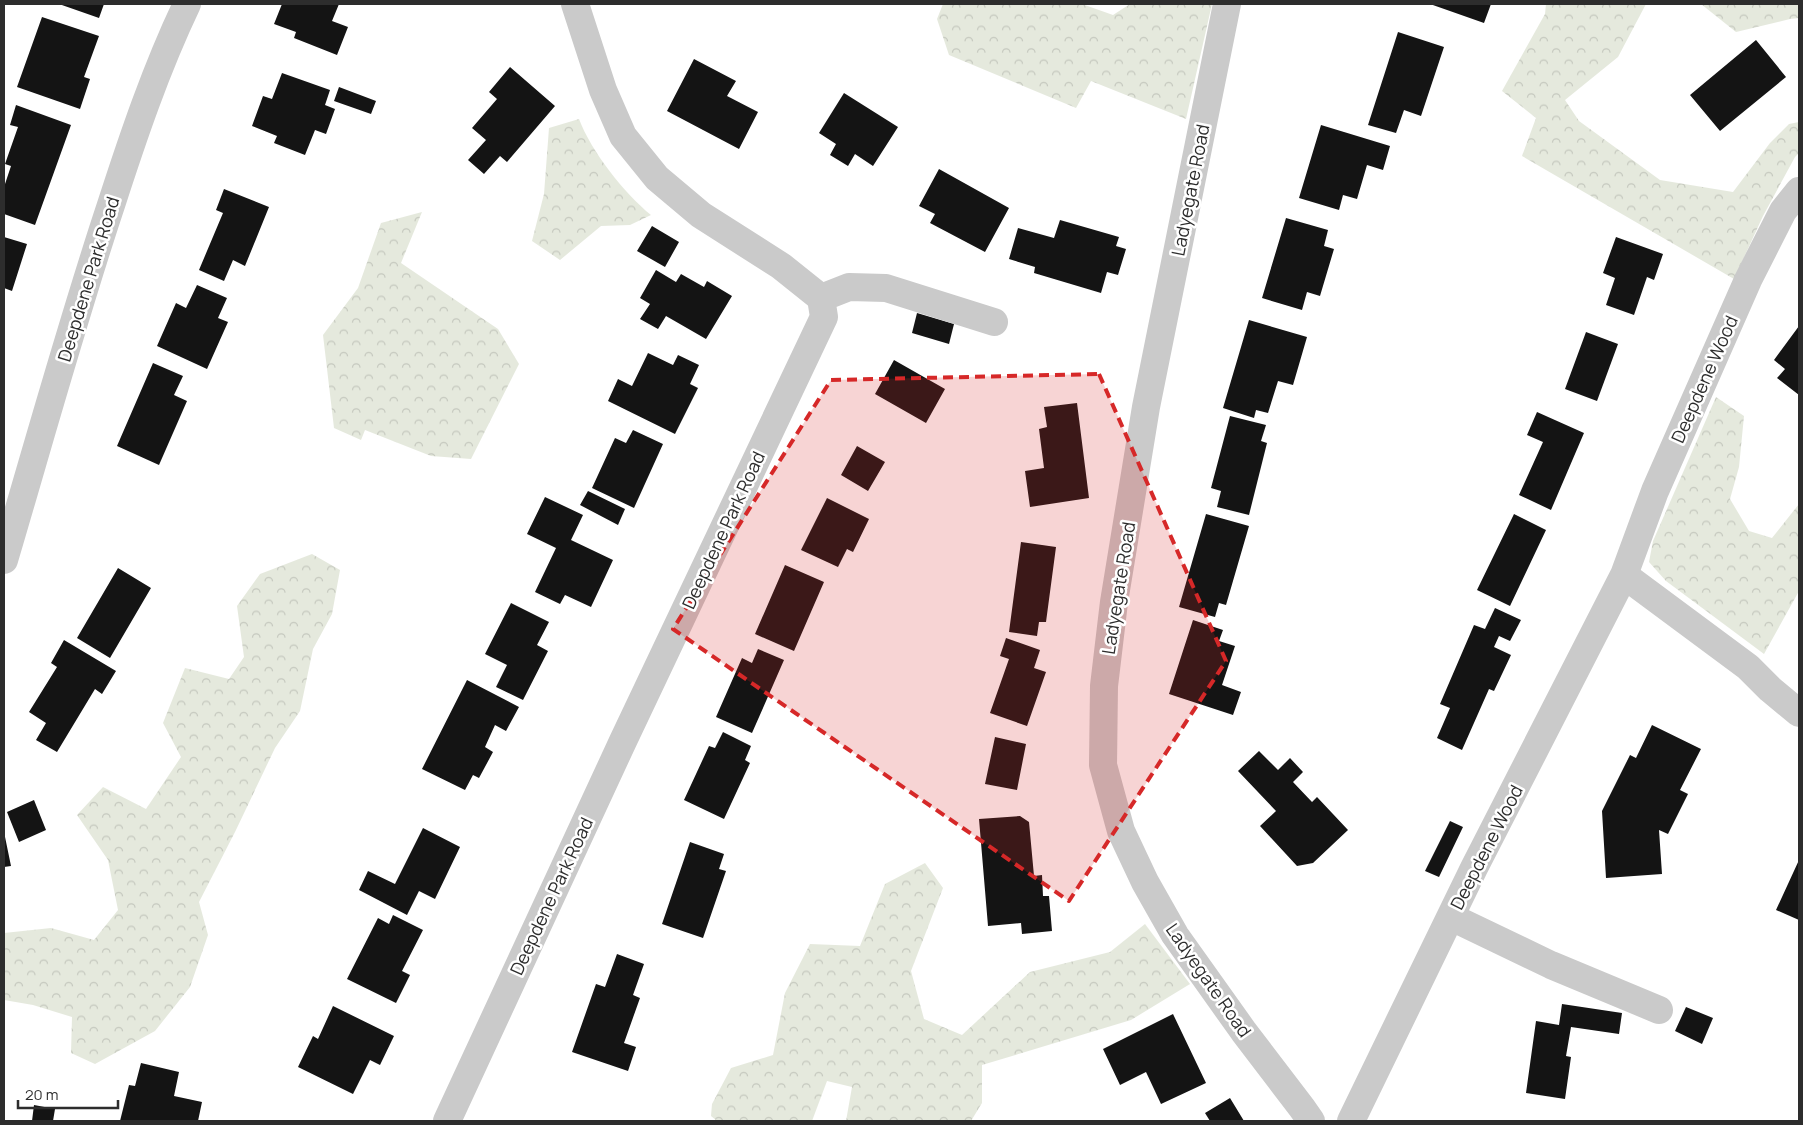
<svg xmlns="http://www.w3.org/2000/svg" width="1803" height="1125" viewBox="0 0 1803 1125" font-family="Manrope,sans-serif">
	<defs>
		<pattern id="forest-crowns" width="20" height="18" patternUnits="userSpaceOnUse" patternTransform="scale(1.25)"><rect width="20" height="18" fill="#e5e9dd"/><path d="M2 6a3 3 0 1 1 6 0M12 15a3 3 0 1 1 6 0" fill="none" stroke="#c5c8be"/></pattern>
	</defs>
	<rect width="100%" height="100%" fill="#fff"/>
	<path fill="url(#forest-crowns)" d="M943,4H1082L1113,15L1130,4H1212L1186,119L1091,81L1076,108L949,55L937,19Z
		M1546,4H1646L1618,57L1565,100L1579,121L1660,180L1733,192L1770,143L1789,124L1799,122V153L1795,157L1763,216L1734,279L1522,156L1536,118L1502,91L1545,14Z
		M1701,4H1799V18L1790,19L1736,32Z
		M579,119C591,151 624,193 651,215L630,225L601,226L560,260L532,241L544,194L549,128Z
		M422,212L401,263L498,329L519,364L471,459L431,456L365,430L361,440L334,428L323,335L358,288L381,223Z
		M1716,397L1744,416L1739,467L1730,499L1749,531L1772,538L1799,504V591L1764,654L1666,581L1649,562L1653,541Z
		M312,554L340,570L332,614L313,649L300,711L275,748L235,832L199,902L208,935L190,987L155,1031L95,1064L71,1053L72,1017L33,1005L4,1000V933L51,928L94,940L118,910L108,860L77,815L103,787L146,809L181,757L163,723L185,668L229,679L244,657L237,606L260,574Z
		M925,863L943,888L911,971L924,1019L962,1035L1030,972L1110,952L1145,924L1190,984L1131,1020L982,1065V1103L971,1121H846L852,1087L827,1081L812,1121H717L711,1116L712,1104L731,1068L773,1055L785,993L810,944L860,946L885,884Z"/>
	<path fill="#141414" d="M59,4H104L99,18Z
		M282,4H339L332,21L348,27L337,55L294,38L296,32L274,24Z
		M1430,4H1491L1484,23Z
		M42,17L99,36L84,77L90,79L80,109L17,87Z
		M1398,32L1444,47L1421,116L1404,110L1396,133L1368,125Z
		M1756,40L1786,77L1720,131L1690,95Z
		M694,59L736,81L727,96L758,112L739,149L667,111Z
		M510,67L555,106L507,162L500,156L484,174L468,160L486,140L472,128L497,99L489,92Z
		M282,73L330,90L325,105L335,109L326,134L315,130L305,155L274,143L277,136L252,126L263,96L272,99Z
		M339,87L376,101L371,114L334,101Z
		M844,93L898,127L873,166L855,154L848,166L830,155L836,144L819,133Z
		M16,105L71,125L35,225L4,214V187L11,166L5,164L18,127L10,125Z
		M1321,125L1390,146L1383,170L1367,165L1357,199L1343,195L1339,210L1299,198Z
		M939,169L1009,208L985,252L930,223L935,214L919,206Z
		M224,189L269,207L245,266L233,260L224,281L199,270L223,213L216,210Z
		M1286,218L1328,230L1324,246L1334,249L1320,296L1307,292L1302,310L1262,298Z
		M1060,220L1119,237L1116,246L1126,249L1118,275L1107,272L1101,293L1034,273L1035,267L1009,259L1018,228L1054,238Z
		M652,226L679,242L665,267L637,251Z
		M4,237L27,244L12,291L4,288Z
		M1616,237L1663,254L1654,280L1647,277L1634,315L1606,305L1615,278L1603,273Z
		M656,270L676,282L681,274L704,287L707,281L732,296L706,339L666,316L658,329L640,319L650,304L640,298Z
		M197,285L227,298L218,318L228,322L207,369L157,346L176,303L186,308Z
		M917,313L954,324L949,344L912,333Z
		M1249,320L1307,337L1293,385L1278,381L1268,413L1256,410L1254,418L1223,408Z
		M1799,326V395L1777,378L1785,369L1774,360Z
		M1586,332L1618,344L1597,401L1565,389Z
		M648,353L673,365L678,355L699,365L690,384L698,388L675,434L608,401L618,379L632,386Z
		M894,360L945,389L926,423L875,394Z
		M153,363L183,376L174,395L187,401L159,465L117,446Z
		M1077,403L1089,498L1030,507L1025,471L1044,468L1039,429L1047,427L1044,407Z
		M1537,412L1584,433L1551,510L1519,495L1543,442L1527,435Z
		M1230,416L1266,425L1261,441L1267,443L1249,515L1217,507L1221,491L1211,488Z
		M633,430L663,444L634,508L592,488L615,438L626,443Z
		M857,446L885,462L868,491L841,475Z
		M588,491L625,509L618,525L580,505Z
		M545,497L583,515L571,540L613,560L591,607L565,595L560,604L535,592L556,548L527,534Z
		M827,498L869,519L853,552L847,549L838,567L801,550Z
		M1206,514L1249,526L1226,605L1219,603L1215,617L1179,607Z
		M1514,514L1546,530L1510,606L1477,590Z
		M1021,542L1056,547L1046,622H1039L1037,636L1009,632Z
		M785,565L824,582L794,651L755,634Z
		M118,568L151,588L110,658L77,638Z
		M511,603L549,622L537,645L548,651L523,700L496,687L507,665L485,654Z
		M1495,608L1521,620L1510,641L1499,636L1494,647L1511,655L1494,691L1489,689L1462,750L1437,738L1450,708L1440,704L1474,625L1485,629Z
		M1193,620L1223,630L1219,641L1235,646L1222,685L1241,692L1233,715L1169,694Z
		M1006,638L1040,650L1034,668L1046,672L1027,726L990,713L1009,659L1000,656Z
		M64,640L116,671L102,694L95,689L57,752L36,740L46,723L29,712L57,667L51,663Z
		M758,649L784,660L752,733L716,717L742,658L752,663Z
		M467,680L519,707L506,731L495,725L485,747L493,752L479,778L473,775L465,790L422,769Z
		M1652,725L1701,749L1680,790L1688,794L1668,834L1659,830L1662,874L1606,878L1602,811L1630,755L1636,758Z
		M723,732L751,746L745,760L750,763L724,819L684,800L709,746L715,748Z
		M995,737L1026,744L1017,790L985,784Z
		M1259,751L1278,770L1290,758L1303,772L1293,782L1312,802L1317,797L1348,830L1313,863L1297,866L1260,826L1276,811L1238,771Z
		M34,800L46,830L19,842L7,812Z
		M1020,816L1029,822L1034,876L1042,875L1043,896H1049L1052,931L1022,934L1021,923L988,926L979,819Z
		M1450,821L1463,827L1439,877L1425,871Z
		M423,828L460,847L435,899L419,891L407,915L359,890L368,871L395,884Z
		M4,832L11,866L4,867Z
		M690,842L724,854L719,869L726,871L703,938L662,924Z
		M1799,860V920L1776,910Z
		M393,915L423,930L402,971L410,975L396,1003L347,979L378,918L389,924Z
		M617,954L644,964L633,995L640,998L624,1043L636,1047L628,1071L572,1052L596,984L605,987Z
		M1562,1004L1622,1013L1619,1034L1571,1027L1566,1056L1571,1057L1565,1099L1526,1093L1536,1021L1559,1025Z
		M333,1006L394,1036L380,1065L370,1060L353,1094L298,1067L313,1036L318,1039Z
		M1686,1007L1713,1018L1702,1044L1675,1031Z
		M1173,1014L1206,1083L1161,1104L1146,1072L1120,1085L1103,1049Z
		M141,1063L179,1072L174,1096L202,1102L198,1121H120L129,1085L135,1086Z
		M1230,1098L1244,1121H1210L1205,1113Z
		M34,1105L55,1109L53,1121H32Z"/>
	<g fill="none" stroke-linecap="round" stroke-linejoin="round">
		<path stroke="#cacaca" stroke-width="28" d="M1227,4L1146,407L1114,602L1104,686L1103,765L1121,831L1145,882L1175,935L1244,1032L1302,1108L1311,1121
			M821,298L849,287L886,288L994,322
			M4,560C39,442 72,322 111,205C133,137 156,69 187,4
			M1624,575L1748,667L1770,689L1799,713
			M1451,917L1551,965L1659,1010
			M447,1121L623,741L824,317L821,298L781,266L701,215L657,178L623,136L603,90L575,4
			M1351,1121L1474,868L1624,575L1655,491L1748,280L1783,211L1799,191"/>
	</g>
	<path fill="#d62828" fill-opacity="0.2" stroke="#d62828" stroke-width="4" stroke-dasharray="10 6" stroke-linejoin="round" d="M1099,374L1226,661L1069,901L673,629L831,380Z"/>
	<g text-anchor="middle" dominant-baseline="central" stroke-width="5" stroke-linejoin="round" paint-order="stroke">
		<g font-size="18" fill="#2d2d2d" stroke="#fff">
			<text transform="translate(1190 190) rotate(-79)">Ladyegate Road</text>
			<text transform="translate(88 279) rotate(-73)">Deepdene Park Road</text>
			<text transform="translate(1704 379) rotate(-66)">Deepdene Wood</text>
			<text transform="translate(723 530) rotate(-65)">Deepdene Park Road</text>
			<text transform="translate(1118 588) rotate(-81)">Ladyegate Road</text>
			<text transform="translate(1486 847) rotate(-63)">Deepdene Wood</text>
			<text transform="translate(551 896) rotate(-65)">Deepdene Park Road</text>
			<text transform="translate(1209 980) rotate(55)">Ladyegate Road</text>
		</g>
	</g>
	<rect width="1803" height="1125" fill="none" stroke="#2d2d2d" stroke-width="10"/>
	<path d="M18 1100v8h100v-8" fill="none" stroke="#2d2d2d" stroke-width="2.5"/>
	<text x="25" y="1100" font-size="15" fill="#2d2d2d" stroke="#ffffff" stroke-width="4" paint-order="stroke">20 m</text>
</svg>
